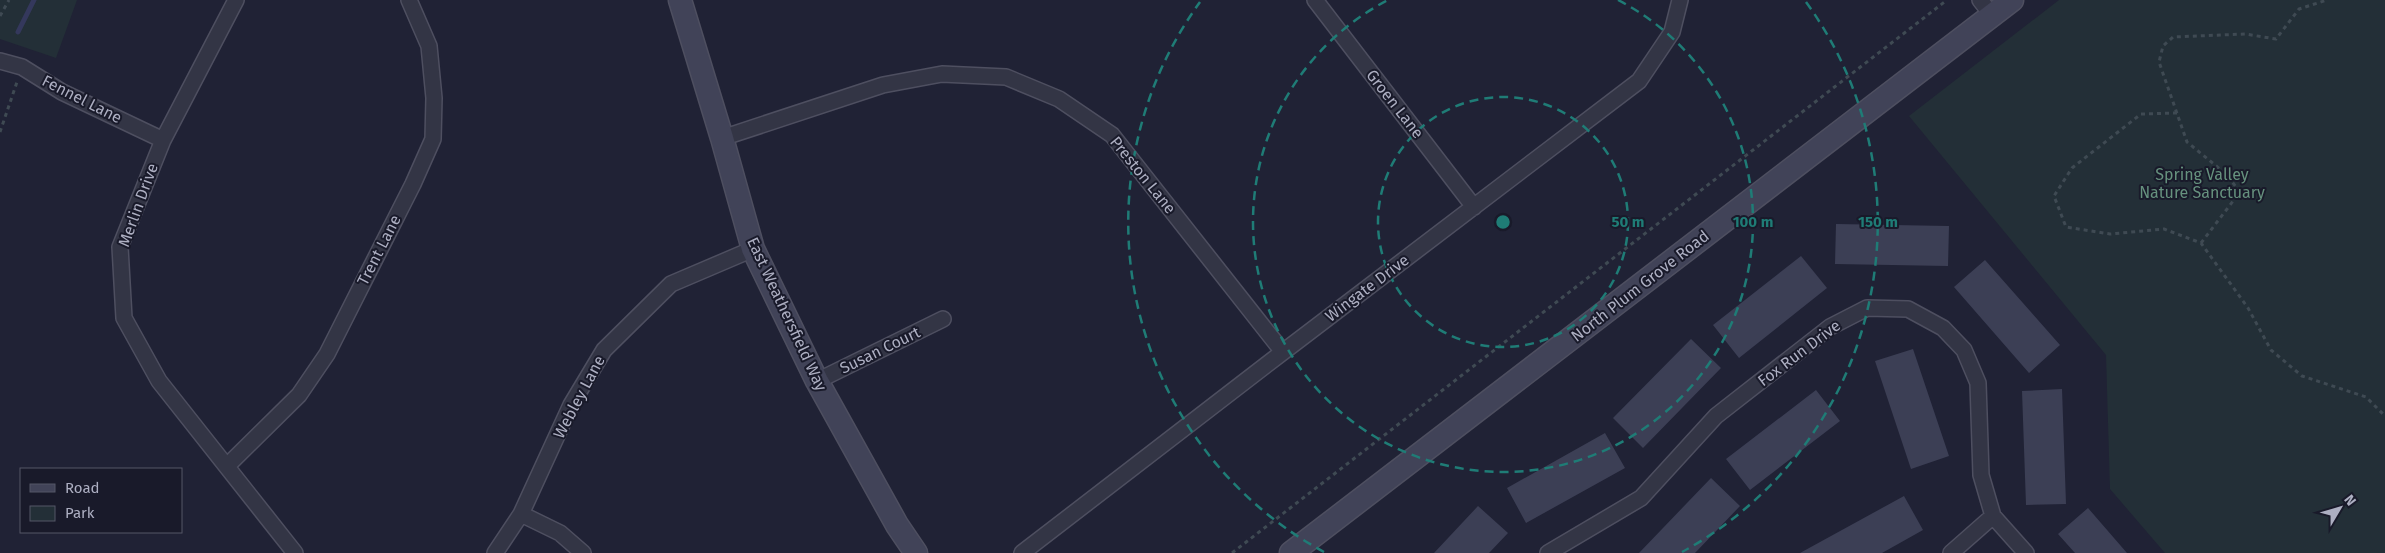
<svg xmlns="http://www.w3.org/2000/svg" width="2385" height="553" viewBox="0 0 2385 553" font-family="'Fira Sans',sans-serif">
	<rect width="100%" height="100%" fill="#202235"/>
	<path fill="#232f37" d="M0,0H77L56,58L0,39Z
		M2059,0H2385V553H2165L2110,489L2106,355L1909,116Z"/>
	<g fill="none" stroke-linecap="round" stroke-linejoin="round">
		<path stroke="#34385c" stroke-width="5" d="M18,32L34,0"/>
	</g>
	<path fill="#3c3f55" d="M1836,224L1949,226L1948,266L1835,264Z
		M1801,256L1827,288L1739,358L1713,325Z
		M1985,260L2060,345L2029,373L1954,287Z
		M1691,339L1721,368L1643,448L1613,418Z
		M1913,349L1949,456L1911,469L1875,361Z
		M2062,389L2066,504L2026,505L2022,391Z
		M1816,390L1840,421L1750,490L1726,459Z
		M1605,433L1625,468L1526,523L1507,488Z
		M1711,478L1740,506L1695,553H1639Z
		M1904,496L1923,530L1882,553H1800Z
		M1478,506L1508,533L1489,553H1434Z
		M2088,508L2127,553H2075L2058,534Z"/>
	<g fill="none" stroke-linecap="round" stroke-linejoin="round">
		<g stroke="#4e4f60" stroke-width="18">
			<path id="street" d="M236,0L163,140L120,247L124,318L159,381L295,553
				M1315,0L1474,207
				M1980,0L1992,15
				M0,61L22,67L62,92L163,140
				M722,138L883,85L942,74L1006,77L1059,99L1112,135L1283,352
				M817,381L943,319
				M227,466L299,395L327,354L413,184L433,139L434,98L429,46L409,0
				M521,514L560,533L583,553
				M495,553L521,514L571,405L604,350L671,284L753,249
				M1022,553L1283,352L1639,81L1672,32L1680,0
				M1548,553L1641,498L1716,416L1830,327L1867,308L1908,309L1943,328L1964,350L1978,383L1981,475L1993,516L2026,553
				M1951,553L1993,516"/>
		</g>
		<g stroke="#4e4f60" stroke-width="25">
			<path id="secondary" d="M680,0L722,138L753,249L817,381L897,525L916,553
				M1291,553L2012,0"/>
		</g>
		<path stroke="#3f4a53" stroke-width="3" stroke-dasharray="4 4" stroke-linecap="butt" d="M0,16L9,0
			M2177,113L2141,114L2072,168L2054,196L2066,227L2110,234L2164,229L2201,243L2248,308L2271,350L2302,376L2366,397L2385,416
			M0,132L17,82
			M2201,243L2240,192L2226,174L2187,142L2159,62L2163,46L2173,37L2245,34L2276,39L2299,9L2327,0
			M1232,553L1947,0"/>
		<use href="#street" stroke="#333545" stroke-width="15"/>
		<use href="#secondary" stroke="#414358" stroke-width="22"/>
	</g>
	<g fill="none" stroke="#1f7c76" stroke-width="2.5" stroke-dasharray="9 6">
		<circle cx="1503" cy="222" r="125"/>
		<path d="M1618 0A250 250 0 1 1 1388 0"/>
		<path d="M1324 552A375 375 0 0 1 1200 2M1806 2A375 375 0 0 1 1682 552"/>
	</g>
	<g text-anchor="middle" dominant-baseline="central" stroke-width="4" stroke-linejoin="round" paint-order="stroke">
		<g font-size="16" fill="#adafc2" stroke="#191a2a">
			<text transform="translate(82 99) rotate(27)">Fennel Lane</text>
			<text transform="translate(1395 104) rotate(52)">Groen Lane</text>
			<text transform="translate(1143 175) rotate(51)">Preston Lane</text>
			<text transform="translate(138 205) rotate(-70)">Merlin Drive</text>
			<text transform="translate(379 250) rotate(-63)">Trent Lane</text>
			<text transform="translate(1640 286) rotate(-38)">North Plum Grove Road</text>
			<text transform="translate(1367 288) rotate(-37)">Wingate Drive</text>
			<text transform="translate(787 314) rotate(65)">East Weathersfield Way</text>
			<text transform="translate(880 350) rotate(-26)">Susan Court</text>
			<text transform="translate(1799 353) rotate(-37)">Fox Run Drive</text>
			<text transform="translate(579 397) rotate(-62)">Webley Lane</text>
		</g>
		<g font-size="16" fill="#66917e" stroke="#191a2a">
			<text x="2202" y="174">Spring Valley<tspan x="2202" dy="18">Nature Sanctuary</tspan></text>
		</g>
	</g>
	<circle cx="1503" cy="222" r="8" fill="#1f7c76" stroke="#191a2a" stroke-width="2.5"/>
	<g font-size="15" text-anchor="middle" font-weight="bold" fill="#1f7c76" stroke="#191a2a" stroke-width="4" stroke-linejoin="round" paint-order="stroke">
		<text x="1628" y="227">50 m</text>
		<text x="1753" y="227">100 m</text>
		<text x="1878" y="227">150 m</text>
	</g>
	<rect x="20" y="468" width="162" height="65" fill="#191a2a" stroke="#545667"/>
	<rect x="30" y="484" width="25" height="8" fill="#414358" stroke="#545667"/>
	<text x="65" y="493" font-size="15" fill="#adafc2">Road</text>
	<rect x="30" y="506" width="25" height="15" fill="#232f37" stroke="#545667"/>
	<text x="65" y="518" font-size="15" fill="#adafc2">Park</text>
	<g transform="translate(2340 508) rotate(52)" stroke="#191a2a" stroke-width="4" paint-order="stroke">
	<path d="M0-4L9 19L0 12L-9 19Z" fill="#adafc2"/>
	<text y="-8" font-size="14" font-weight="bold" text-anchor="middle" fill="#adafc2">N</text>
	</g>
</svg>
